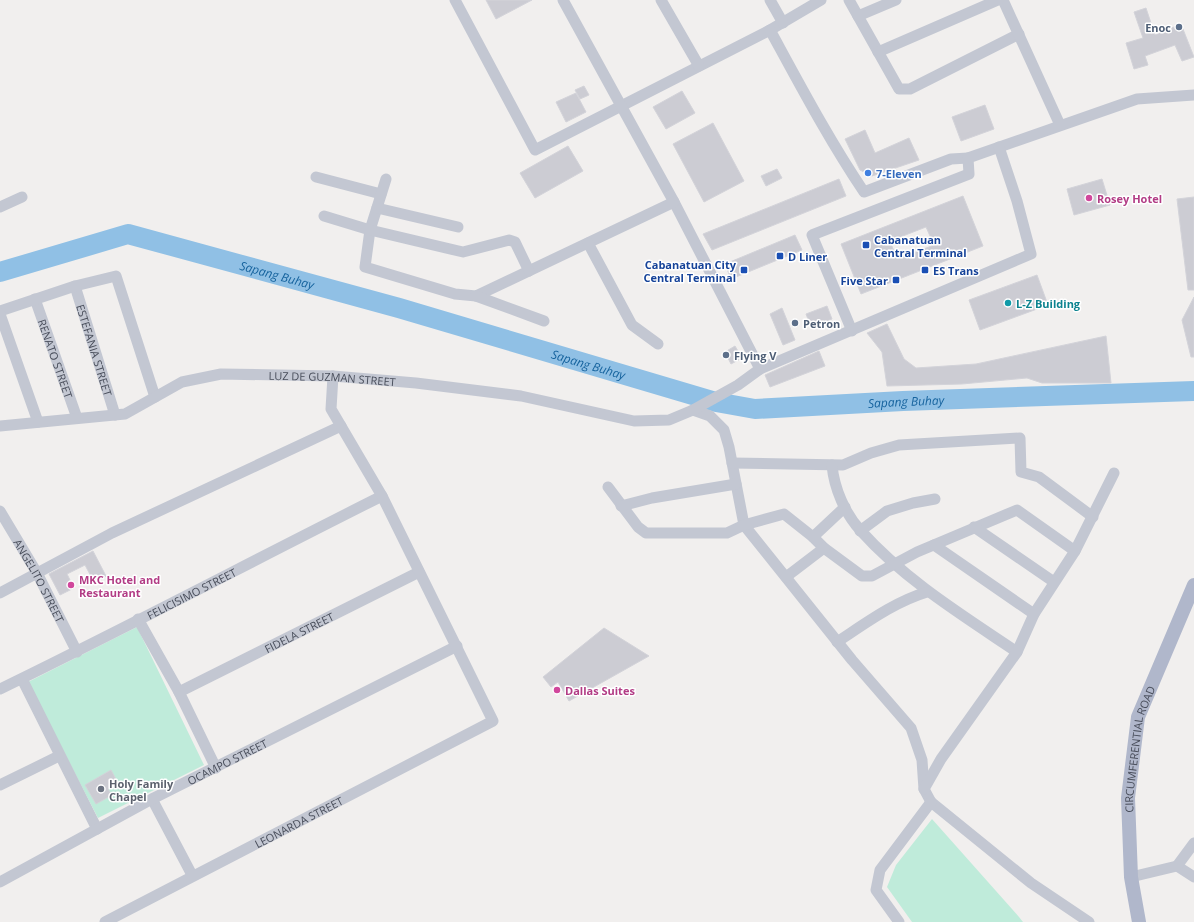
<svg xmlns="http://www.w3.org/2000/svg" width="1194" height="922" viewBox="0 0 1194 922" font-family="'Open Sans',sans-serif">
	<rect width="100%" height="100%" fill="#f1efee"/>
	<path fill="#bfebda" d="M137,627L204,765L98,818L28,682Z
		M932,819L1019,917L1023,922H912L887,887L896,865Z"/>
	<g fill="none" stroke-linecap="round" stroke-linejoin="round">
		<path stroke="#90c0e5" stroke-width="20" id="s1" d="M0,272L128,234L399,308L716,402L755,409L903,401L1194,391"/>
	</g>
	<path fill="#ccccd3" stroke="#d3d3d9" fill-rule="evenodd" d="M486,0H532L496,19Z
		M1146,8L1155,35L1181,24L1194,57L1182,61L1175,45L1145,56L1148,65L1134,69L1126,43L1143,38L1134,12Z
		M584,86L589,95L580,99L575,90Z
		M682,91L695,113L666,129L653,107Z
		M576,93L586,112L566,122L556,102Z
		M985,105L994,129L961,141L952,117Z
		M713,123L744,181L704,202L673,144Z
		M865,130L875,153L909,138L919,160L872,176L860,170L845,139Z
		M568,146L583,171L535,198L520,173Z
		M777,169L782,178L766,186L761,176Z
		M839,179L846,196L712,250L703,234Z
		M1102,179L1110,205L1074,215L1067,189Z
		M963,196L983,246L861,294L841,244ZM926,227L934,245L897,259L890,241Z
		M1194,197V290H1188L1177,199Z
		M795,235L802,250L731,279L725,264Z
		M1037,275L1048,305L980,330L969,300Z
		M1194,297V357H1191L1182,320Z
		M827,306L832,319L811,327L806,314Z
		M782,308L795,340L783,345L770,314Z
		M887,324L904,359L916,368L976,364L1106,336L1111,383H1042L1027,378L962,384L887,386L882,352L867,333Z
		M735,346L742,358L731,364L725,352Z
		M819,351L825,366L770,387L765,375Z
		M93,551L106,576L94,582L85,565L67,574L74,588L60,595L49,574Z
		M604,628L649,656L569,701L558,682L551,687L543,677Z
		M111,770L118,783L108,789L112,795L96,804L85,785Z"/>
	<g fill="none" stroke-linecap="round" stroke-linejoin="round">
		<g stroke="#c3c7d2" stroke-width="11">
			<path d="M455,0L535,150L770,30L821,0"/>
			<path d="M563,0L674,202L760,369"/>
			<path d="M661,0L699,66"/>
			<path d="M770,0L783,23"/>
			<path d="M849,0L899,89H910L1019,34"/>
			<path d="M1003,0L1060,125"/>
			<path d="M858,16L896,0"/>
			<path d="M770,30C800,85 829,140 864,192L951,159L968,158"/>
			<path d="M878,52L998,0"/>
			<path d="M316,177L381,194"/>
			<path d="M386,179L370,230L365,267L455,294L476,296L674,202"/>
			<path d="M0,207L22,197"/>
			<path d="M377,208L458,227"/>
			<path d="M324,216L370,230L463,252L509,240L515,242L529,271"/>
			<path d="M588,243L632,325L658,344"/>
			<path id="s2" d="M75,286L115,415"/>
			<path d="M476,296L544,321"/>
			<path id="s3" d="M35,299L77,418"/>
			<path d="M0,311L75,286L116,276L155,397"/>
			<path d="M0,314L38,422"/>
			<path d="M852,331L812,235L969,174L968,158L1137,99L1194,95"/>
			<path d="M693,410L710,416L724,430L729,447L744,525L852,660L911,728L922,760L924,789L931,802L1031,883L1089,922"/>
			<path id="s4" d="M0,426L125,414L182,382L221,374L333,376L416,383L521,396L634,421L669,420L693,410L738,385L760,369L1031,254L1017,201L999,147"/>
			<path d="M732,463L843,465L871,453L899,445L1020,438L1021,472L1039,477L1093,517"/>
			<path d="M832,465C834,488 845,514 861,531C905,580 962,615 1017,652"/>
			<path d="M608,487L638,527L646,533H727L744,525L784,514L813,537L824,548L862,576H872L917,552L1017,510L1075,551"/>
			<path d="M621,506L652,498L736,484"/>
			<path id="s5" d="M0,511L37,573L77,652"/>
			<path d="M974,527L1054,582"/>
			<path d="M860,531L887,511L913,503L935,499"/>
			<path d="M813,537L845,507"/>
			<path d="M934,545L1034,614"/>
			<path d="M786,577L824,548"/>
			<path d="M0,593L112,533L341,426"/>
			<path d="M138,619L179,692L216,768"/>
			<path d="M837,642C866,623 894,602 927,592"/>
			<path d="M22,679L97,829"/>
			<path id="s6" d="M0,689C128,627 254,560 382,496"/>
			<path id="s7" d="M179,692L419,572"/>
			<path d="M0,785L59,756"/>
			<path d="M924,789L941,759L1017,652L1034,614L1075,551L1114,473"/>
			<path d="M152,799L192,875"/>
			<path d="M1177,866L1194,877"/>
			<path d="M1131,877L1177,866L1194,843"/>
			<path id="s8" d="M0,882L152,799L457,646"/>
			<path id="s9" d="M105,922L493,721L382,496L331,409L333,376"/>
			<path d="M899,922L876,890L880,870L931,802"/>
		</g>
		<path stroke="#b0b7cb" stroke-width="14" id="s10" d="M1139,922L1131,877L1128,798L1138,717L1194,585"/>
	</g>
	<g fill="#5c6f8a" stroke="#fff" stroke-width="1.5">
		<circle cx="1179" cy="27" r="4"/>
		<circle cx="795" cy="323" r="4"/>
		<circle cx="726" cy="355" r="4"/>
	</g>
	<circle fill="#3f7fe0" stroke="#fff" stroke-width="1.5" cx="868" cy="173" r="4"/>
	<g fill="#d1479c" stroke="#fff" stroke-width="1.5">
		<circle cx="1089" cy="198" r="4"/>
		<circle cx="71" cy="585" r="4"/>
		<circle cx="557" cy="690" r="4"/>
	</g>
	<g fill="#1a4fb4" stroke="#fff" stroke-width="1.5">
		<rect x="862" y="241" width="8" height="8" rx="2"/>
		<rect x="776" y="252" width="8" height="8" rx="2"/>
		<rect x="740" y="266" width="8" height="8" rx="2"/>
		<rect x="921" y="266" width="8" height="8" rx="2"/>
		<rect x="892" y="276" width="8" height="8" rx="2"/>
	</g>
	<circle fill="#0f9aa8" stroke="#fff" stroke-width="1.5" cx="1008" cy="303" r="4"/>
	<circle fill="#6b7280" stroke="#fff" stroke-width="1.5" cx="101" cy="789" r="4"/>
	<g text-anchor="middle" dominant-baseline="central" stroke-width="3" stroke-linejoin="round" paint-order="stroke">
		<g font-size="11" font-weight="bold" fill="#4e5e75" stroke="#fff" text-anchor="start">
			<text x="1171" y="27" text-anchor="end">Enoc</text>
			<text x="803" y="323">Petron</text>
			<text x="734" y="355">Flying V</text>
		</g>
		<g font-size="11" font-weight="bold" fill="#366cbe" stroke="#fff" text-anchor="start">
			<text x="876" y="173">7-Eleven</text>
		</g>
		<g font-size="11" font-weight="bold" fill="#b23c85" stroke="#fff" text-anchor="start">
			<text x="1097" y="198">Rosey Hotel</text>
			<text x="79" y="579">MKC Hotel and<tspan x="79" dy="13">Restaurant</tspan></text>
			<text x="565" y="690">Dallas Suites</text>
		</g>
		<g font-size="11" font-weight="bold" fill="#164399" stroke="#fff" text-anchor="start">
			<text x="874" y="239">Cabanatuan<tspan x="874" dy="13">Central Terminal</tspan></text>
			<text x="788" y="256">D Liner</text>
			<text x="736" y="264" text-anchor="end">Cabanatuan City<tspan x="736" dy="13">Central Terminal</tspan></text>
			<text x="933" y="270">ES Trans</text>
			<text x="888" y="280" text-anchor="end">Five Star</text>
		</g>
		<g font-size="11" font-weight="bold" fill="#0d838f" stroke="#fff" text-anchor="start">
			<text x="1016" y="303">L-Z Building</text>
		</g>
		<g font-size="11" fill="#484d5a" stroke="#fff">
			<text stroke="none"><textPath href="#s2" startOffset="67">ESTEFANIA STREET</textPath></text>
			<text stroke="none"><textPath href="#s3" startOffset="63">RENATO STREET</textPath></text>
			<text stroke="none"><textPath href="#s4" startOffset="342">LUZ DE GUZMAN STREET</textPath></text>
			<text stroke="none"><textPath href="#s5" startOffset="80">ANGELITO STREET</textPath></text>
			<text stroke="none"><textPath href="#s6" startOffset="214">FELICISIMO STREET</textPath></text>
			<text stroke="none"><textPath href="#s7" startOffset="134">FIDELA STREET</textPath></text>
			<text stroke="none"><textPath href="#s10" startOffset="175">CIRCUMFERENTIAL ROAD</textPath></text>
			<text stroke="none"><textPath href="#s8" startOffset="257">OCAMPO STREET</textPath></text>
			<text stroke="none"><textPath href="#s9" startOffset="218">LEONARDA STREET</textPath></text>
		</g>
		<g font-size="11" font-weight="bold" fill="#5b616d" stroke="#fff" text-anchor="start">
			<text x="109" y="783">Holy Family<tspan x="109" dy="13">Chapel</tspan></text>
		</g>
		<g font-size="12" font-style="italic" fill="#16639e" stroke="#fff">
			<text stroke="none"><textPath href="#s1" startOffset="288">Sapang Buhay</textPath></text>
			<text stroke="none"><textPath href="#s1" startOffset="612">Sapang Buhay</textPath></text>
			<text stroke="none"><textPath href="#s1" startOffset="936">Sapang Buhay</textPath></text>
		</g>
	</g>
</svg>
